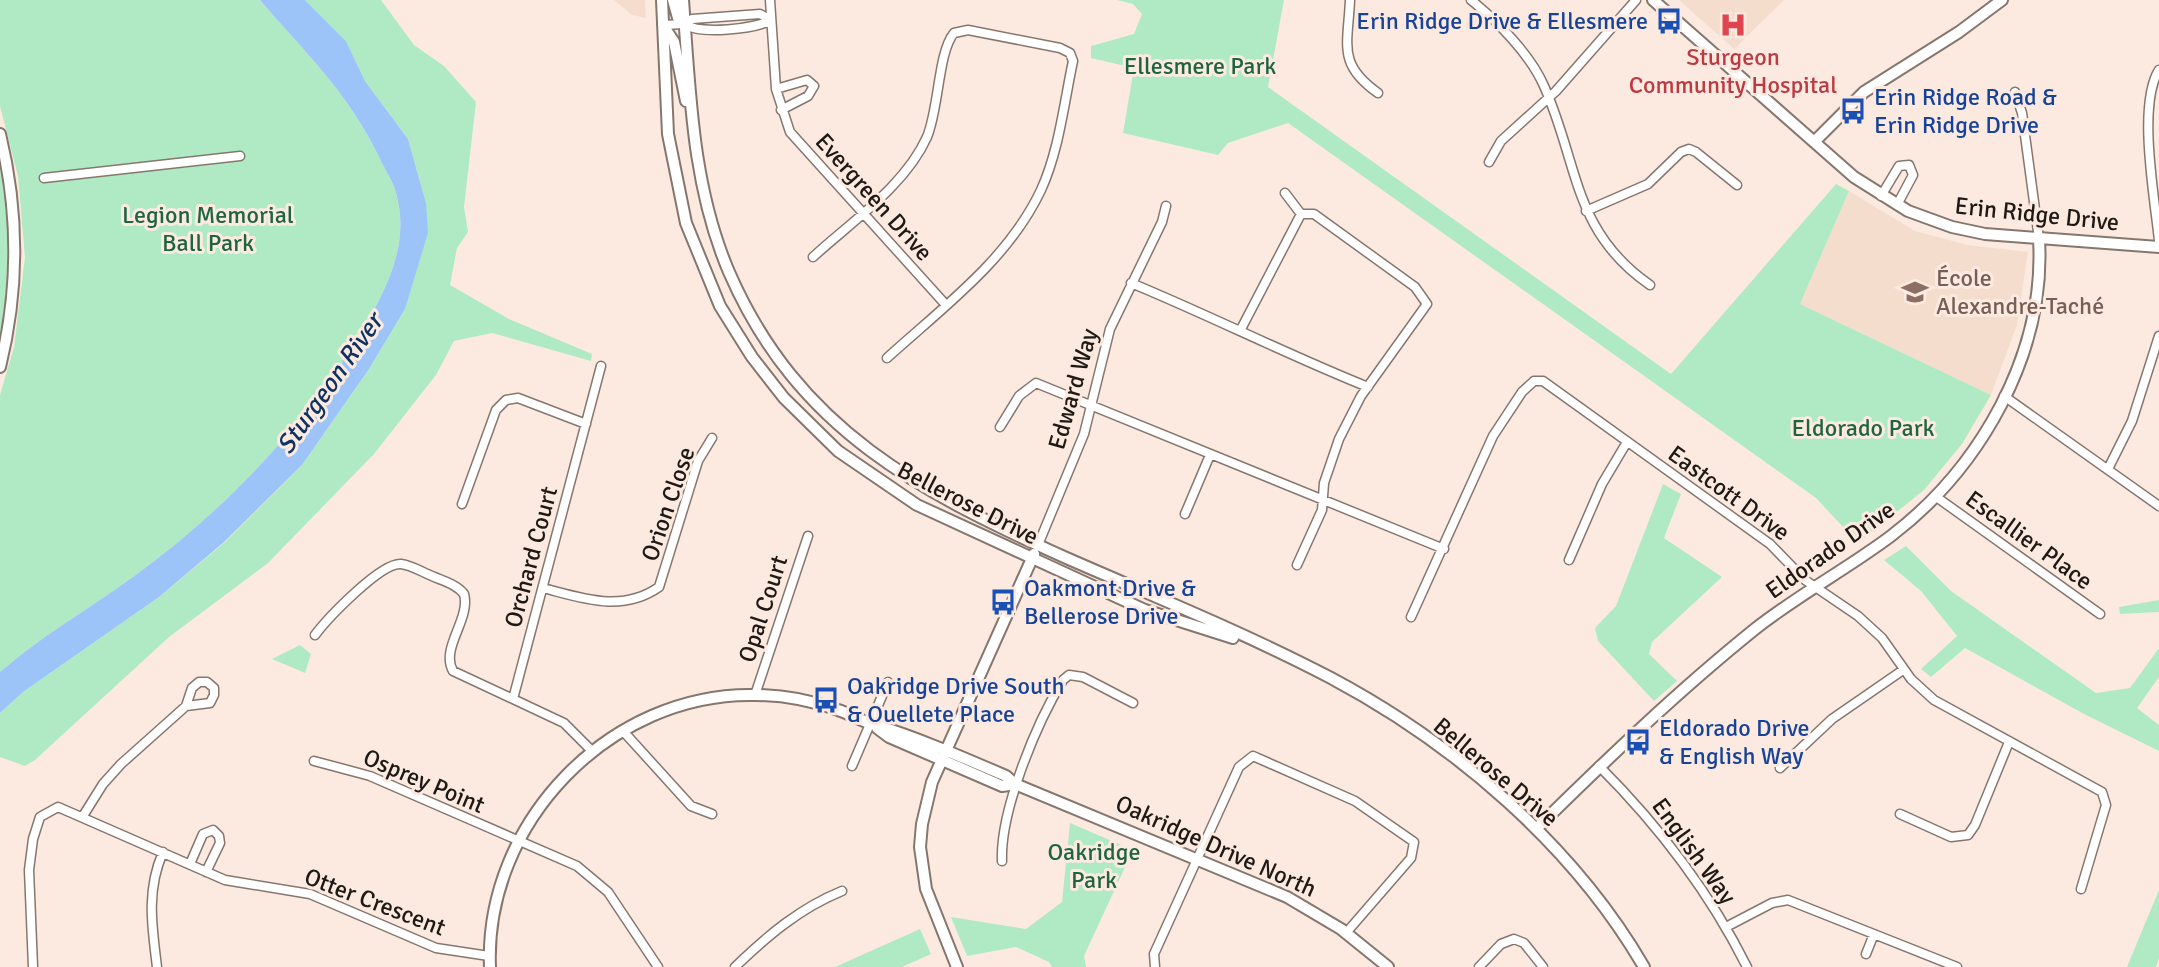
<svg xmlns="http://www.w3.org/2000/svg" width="2159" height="967" viewBox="0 0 2159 967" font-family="Signika,sans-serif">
	<rect width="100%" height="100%" fill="#fceae0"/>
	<path fill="#f5ddce" d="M614,0H645L646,18L632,15Z
		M1679,0H1784L1734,49Z
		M1849,191L1915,231L1968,245L2028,252L2017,325L1991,395L1800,304Z"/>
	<path fill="#b0eac5" d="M0,0H260C306,54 349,93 380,159C385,170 393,181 396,193C411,245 385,292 359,336C300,431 224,511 133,577C89,609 41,636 0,672V395L14,347L25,257L18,176L0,106Z
		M305,0H381L414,45L444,66L476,102L464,207L468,232L457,248L450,285L509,319L592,354L591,361L492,333L454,341L436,375L374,454L268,563L169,637L35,760L25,766L0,757V713L23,692L159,597L224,543L302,465L369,369L405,309L426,203L408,139L365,81L346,41Z
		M1117,0H1284L1268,87L1671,374L1836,184L1849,191L1800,304L1991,395L1962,444L1924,490L1858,543L1816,498L1288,123L1228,143L1218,155L1123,133L1134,68L1091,58V46L1134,34L1142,14L1133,4Z
		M0,156C11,220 10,278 0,341Z
		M1663,484L1681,494L1664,538L1722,577L1652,642L1649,654L1677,681L1654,701L1598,641L1595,628L1616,606Z
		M1906,546L1951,591L2096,693L2130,688L2159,648V677L2137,708L2159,725V751L2084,714L1965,648L1931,677L1921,669L1957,636L1921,591L1884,560Z
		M2159,600V612L2120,614L2119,607Z
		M300,645L311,654L305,673L272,659Z
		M1070,823L1133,850L1084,956L1086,967H1052L1049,962L1016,947L967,956L951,917L1026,929L1062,902Z
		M2159,890V958L2156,967H2127Z
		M920,929L931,954L902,967H835Z"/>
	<path fill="#9dc4f9" d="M260,0H305L346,41L365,81L408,139L426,203L428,233L405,309L369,369L302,465L223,543L159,597L23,692L0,713V672C41,636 89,609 133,577C224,511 300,431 359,336C385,292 411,245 396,193C393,181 385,170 380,159C349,93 306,54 260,0Z"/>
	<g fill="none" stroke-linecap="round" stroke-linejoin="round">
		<g stroke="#86776e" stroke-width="11">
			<path id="street" d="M770,0L776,89L790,132L946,305
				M1350,0C1348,45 1337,64 1378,93
				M1471,0C1497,21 1530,54 1544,86C1579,164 1572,231 1650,285
				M685,24C699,35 756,29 771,20
				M663,25L685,24L692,19L760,14L771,20
				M2159,70C2137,105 2155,199 2159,241
				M776,89L807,80L814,86L808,96L781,110
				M2015,92L2022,113L2039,239
				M1489,162L1501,141L1556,91L1636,0
				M44,178L240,156
				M1881,196L1899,166L1909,165L1913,175L1897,205
				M1586,211L1648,184L1681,152L1689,149L1696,152L1737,185
				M813,257C851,222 905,186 927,137C939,109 938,52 954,33L968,30L1060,48L1070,53L1073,61C1064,103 1059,151 1041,190C1008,260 943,307 887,358
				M1131,283C1211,316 1288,355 1368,387
				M1240,331L1301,214L1285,193
				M2004,396L2159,506
				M1000,427L1019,396L1036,383L1444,549
				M2108,469L2132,421L2159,336
				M1935,496L2100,614
				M462,504L496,410L506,400L518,398L586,424
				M1185,514L1210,455
				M1038,545L1084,434L1110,329L1162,222L1166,206
				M1569,560L1602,484L1627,442
				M1297,565L1322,510L1324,483L1339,439L1361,396L1427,304L1415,287L1314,214H1301
				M543,588C582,598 622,613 659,587L698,461L712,438
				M1411,617L1493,436L1522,392L1534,381H1543L1770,544L1805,580L1858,616L1882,638L1911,679L1934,700L2102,792L2106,805L2081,889
				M315,635C327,619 381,562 401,564C411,565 422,572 432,576C443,581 456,584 464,594C471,619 440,648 453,671L513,699
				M755,695L808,536
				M623,731L691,806L712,814
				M592,751L564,723L513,699L601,366
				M314,761L370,776L577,866L608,892L658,967
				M852,766L888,682
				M1599,766C1659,826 1709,891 1747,967
				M1780,768L1832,719L1903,670
				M1900,814L1951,837L1968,835L1975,825L2009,742
				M83,816L103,784L121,764L186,706L210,703L214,695V688L207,682H199L192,688L186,706
				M1002,861C1000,811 1036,724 1063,680L1069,675L1083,677L1133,703
				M190,864L203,834L213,830L219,836L220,843L206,872
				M1726,927L1772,903L1788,900L1957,967
				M1866,954L1874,934
				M33,967L29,870L33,839L40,817L58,807L225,880L310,894L436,948L489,956
				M157,967C152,926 146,891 163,852
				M735,967C767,936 800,908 842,891
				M1155,967L1154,954L1239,767L1253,756L1355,801L1414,842L1411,858L1346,933
				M1479,967L1501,944L1514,939L1524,943L1543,967"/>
		</g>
		<g stroke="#86776e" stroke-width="14">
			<path id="secondary" d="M662,0L668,134L686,223L720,306L752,357L784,398L838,451L917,505L1145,610L1233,638
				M673,0L678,18L685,24
				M683,0C690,92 692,186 729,272C798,431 922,493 1071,560C1158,598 1247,634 1331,678C1455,744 1573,845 1644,967
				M1653,0L1854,177L1908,211L1952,227L1985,234L2159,247
				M663,25L674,42L686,101
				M0,134C19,212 19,290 0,367
				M1814,142L1864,92L1959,32L2002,0
				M877,728L889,737L1002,786L1015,784
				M1536,829C1606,760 1678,691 1755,629C1798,595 1847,569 1891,536C1980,468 2046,354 2039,239
				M490,967C484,823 610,692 755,695C783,695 813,701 838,710C850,714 861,721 873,724C918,738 962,757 1006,776L1015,784L1287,897L1341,929L1388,967
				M957,967L926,889L920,847L922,824L932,782L1034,554"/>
		</g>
		<use href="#street" stroke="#fff" stroke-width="8"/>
		<use href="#secondary" stroke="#fff" stroke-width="10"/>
	</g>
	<defs>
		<g id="bus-bare" transform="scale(2.1)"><path d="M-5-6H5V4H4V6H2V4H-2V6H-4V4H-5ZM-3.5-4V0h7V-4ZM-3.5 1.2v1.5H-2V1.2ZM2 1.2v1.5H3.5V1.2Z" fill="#1a4fb4" stroke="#fceae0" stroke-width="2.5" paint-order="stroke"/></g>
		<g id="hospital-bare" transform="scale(2.1)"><path d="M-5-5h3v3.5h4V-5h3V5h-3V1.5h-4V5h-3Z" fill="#e0444e" stroke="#fceae0" stroke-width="2.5" paint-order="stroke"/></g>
		<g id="school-bare" transform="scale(2.1)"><path d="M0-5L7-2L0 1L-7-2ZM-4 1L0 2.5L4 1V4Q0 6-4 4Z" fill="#8d6e63" stroke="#fceae0" stroke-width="2.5" paint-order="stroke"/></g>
	</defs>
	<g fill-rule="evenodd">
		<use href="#bus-bare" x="1669" y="21"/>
		<use href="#hospital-bare" x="1733" y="25"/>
		<use href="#bus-bare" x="1853" y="111"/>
		<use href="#school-bare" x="1915" y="292"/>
		<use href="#bus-bare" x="1003" y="602"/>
		<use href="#bus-bare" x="826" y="700"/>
		<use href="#bus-bare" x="1638" y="742"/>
	</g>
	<g text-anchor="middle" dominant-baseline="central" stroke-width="6" stroke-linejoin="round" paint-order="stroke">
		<g font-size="24" fill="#164399" stroke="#fceae0" text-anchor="start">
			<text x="1648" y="21" text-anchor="end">Erin Ridge Drive &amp; Ellesmere</text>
			<text x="1874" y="97">Erin Ridge Road &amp;<tspan x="1874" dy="28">Erin Ridge Drive</tspan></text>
			<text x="1024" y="588">Oakmont Drive &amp;<tspan x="1024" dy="28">Bellerose Drive</tspan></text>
			<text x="847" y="686">Oakridge Drive South<tspan x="847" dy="28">&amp; Ouellete Place</tspan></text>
			<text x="1659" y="728">Eldorado Drive<tspan x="1659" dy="28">&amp; English Way</tspan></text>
		</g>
		<g font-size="24" fill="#be3a42" stroke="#fceae0">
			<text x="1733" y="57">Sturgeon<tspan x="1733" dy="28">Community Hospital</tspan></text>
		</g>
		<g font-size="24" fill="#1e653f" stroke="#fceae0">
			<text x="1200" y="66">Ellesmere Park</text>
			<text x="208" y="215">Legion Memorial<tspan x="208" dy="28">Ball Park</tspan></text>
			<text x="1863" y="428">Eldorado Park</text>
			<text x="1094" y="852">Oakridge<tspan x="1094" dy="28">Park</tspan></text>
		</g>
		<g font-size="24" fill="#1e1915" stroke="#fceae0">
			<text transform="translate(874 197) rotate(48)">Evergreen Drive</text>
			<text transform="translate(2037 214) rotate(6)">Erin Ridge Drive</text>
			<text transform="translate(1073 389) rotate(-74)">Edward Way</text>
			<text transform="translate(1729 493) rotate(36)">Eastcott Drive</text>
			<text transform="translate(968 503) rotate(27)">Bellerose Drive</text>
			<text transform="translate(668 504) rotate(-71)">Orion Close</text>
			<text transform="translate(2029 540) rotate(36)">Escallier Place</text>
			<text transform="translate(1830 550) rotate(-35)">Eldorado Drive</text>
			<text transform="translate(531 557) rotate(-75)">Orchard Court</text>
			<text transform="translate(763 609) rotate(-72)">Opal Court</text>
			<text transform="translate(1496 772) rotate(40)">Bellerose Drive</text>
			<text transform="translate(424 781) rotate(23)">Osprey Point</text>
			<text transform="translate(1216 846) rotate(24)">Oakridge Drive North</text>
			<text transform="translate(1694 851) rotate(54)">English Way</text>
			<text transform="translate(375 902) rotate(21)">Otter Crescent</text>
		</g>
		<g font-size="24" fill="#785e54" stroke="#fceae0" text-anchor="start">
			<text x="1936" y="278">École<tspan x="1936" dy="28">Alexandre-Taché</tspan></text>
		</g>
		<g font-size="26" font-style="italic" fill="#0e3362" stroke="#fceae0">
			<text transform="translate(330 384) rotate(-55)">Sturgeon River</text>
		</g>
	</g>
</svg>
